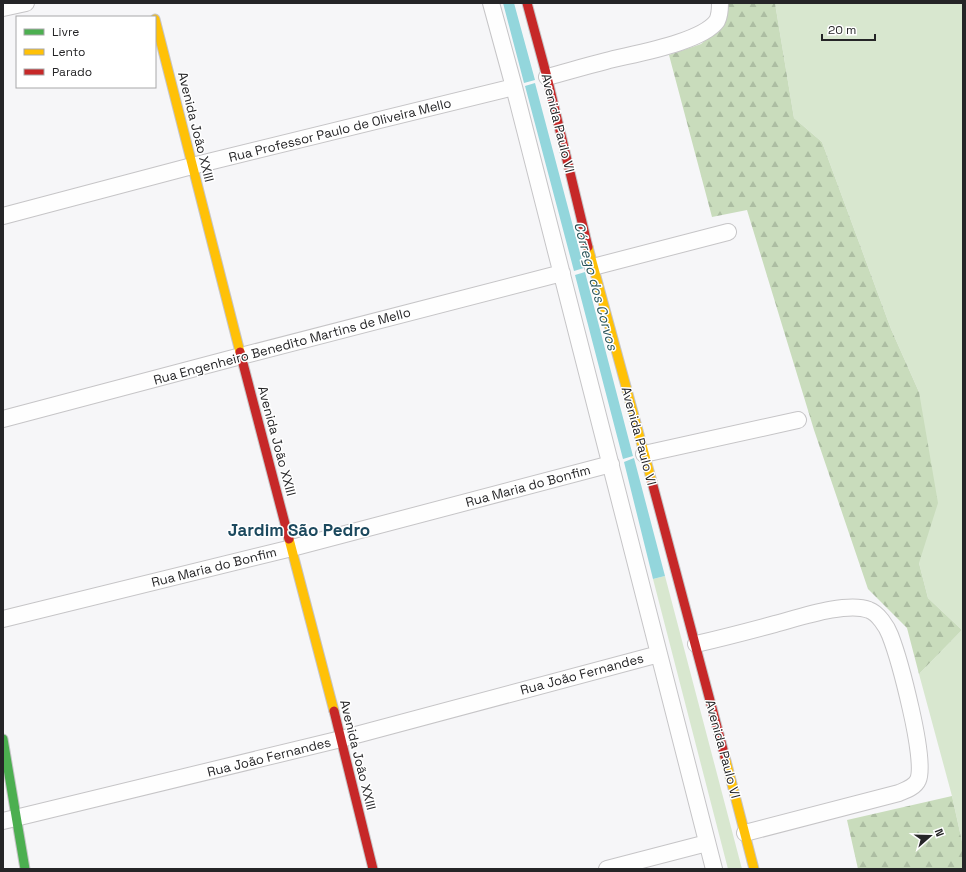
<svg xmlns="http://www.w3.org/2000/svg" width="966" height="872" viewBox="0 0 966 872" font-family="'Space Grotesk',sans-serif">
	<defs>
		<pattern id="forest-firs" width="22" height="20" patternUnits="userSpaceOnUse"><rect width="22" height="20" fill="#c9dcbc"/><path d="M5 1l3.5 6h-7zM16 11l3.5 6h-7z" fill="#acbda2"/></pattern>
	</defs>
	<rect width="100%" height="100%" fill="#f6f6f8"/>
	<path fill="#d8e7cf" d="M775,3H963V846L952,796L919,674L962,630L928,598L919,563V392L891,329L822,142L794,118Z
		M665,576L742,869H728L653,579Z"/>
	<path fill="url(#forest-firs)" d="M726,3H775L794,118L822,142L891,329L919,392L938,503L919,563L928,598L962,630L919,674L907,628L868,589L814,430L747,210L712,217L669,55L701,44L720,28Z
		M952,796L963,846V869H858L847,820Z"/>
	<path fill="#93d6dc" d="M503,3H514L535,80L524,83Z
		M535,83L584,268L574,271L525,86Z
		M585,272L633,456L623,459L575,275Z
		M634,458L665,576L653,579L624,462Z"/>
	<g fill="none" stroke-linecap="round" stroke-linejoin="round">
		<g stroke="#c6c5c7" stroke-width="18">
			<path id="street" d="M491,3L514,87L714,869
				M3,8L26,3
				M547,77C566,72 586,66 606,61C632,54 701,43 717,21C719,17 720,8 720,3
				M3,216L192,166L514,87
				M593,267L728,232
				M3,419L241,356L562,273
				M644,454L798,420
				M3,619L292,548L611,464
				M696,644C722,638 749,631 775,624C798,618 847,601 869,610C878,613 887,627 890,635C899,658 927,760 918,780C915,787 906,790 899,793L745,833
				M3,821L341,739L659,654
				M607,869L707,843"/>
		</g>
		<g stroke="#c6c5c7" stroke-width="11">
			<path id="fast" d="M3,739L25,869"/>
		</g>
		<g stroke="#c6c5c7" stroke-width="11">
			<path id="slow" d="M155,19L240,352
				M588,247L652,482
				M289,539L334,711
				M725,757L754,869"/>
		</g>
		<g stroke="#c6c5c7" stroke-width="11">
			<path id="jam" d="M527,3L547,77L588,247
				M240,352L289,539
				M652,482L725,757
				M334,711L373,869"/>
		</g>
		<use href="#street" stroke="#fefefe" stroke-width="16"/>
		<use href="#fast" stroke="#4caf50" stroke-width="9"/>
		<use href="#slow" stroke="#ffc107" stroke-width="9"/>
		<use href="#jam" stroke="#c62828" stroke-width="9"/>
	</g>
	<g text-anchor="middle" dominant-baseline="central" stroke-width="3" stroke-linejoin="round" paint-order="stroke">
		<g font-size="13" fill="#252527" stroke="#fff">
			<text transform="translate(558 123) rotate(76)">Avenida Paulo VI</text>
			<text transform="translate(196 127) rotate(76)">Avenida João XXIII</text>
			<text transform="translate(340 130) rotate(-14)">Rua Professor Paulo de Oliveira Mello</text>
			<text transform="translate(282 346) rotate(-15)">Rua Engenheiro Benedito Martins de Mello</text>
			<text transform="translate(639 436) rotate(75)">Avenida Paulo VI</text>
			<text transform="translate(277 441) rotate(75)">Avenida João XXIII</text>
			<text transform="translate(528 486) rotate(-15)">Rua Maria do Bonfim</text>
			<text transform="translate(214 567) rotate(-14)">Rua Maria do Bonfim</text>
			<text transform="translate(582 674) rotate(-15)">Rua João Fernandes</text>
			<text transform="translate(723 749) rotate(75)">Avenida Paulo VI</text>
			<text transform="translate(358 755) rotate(76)">Avenida João XXIII</text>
			<text transform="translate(269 757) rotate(-14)">Rua João Fernandes</text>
		</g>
		<g font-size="14" font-style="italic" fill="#295458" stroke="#fff">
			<text transform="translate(596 286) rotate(75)">Córrego dos Corvos</text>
		</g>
		<g font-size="17" font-weight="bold" fill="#1c495e" stroke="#fff">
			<text x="299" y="530">Jardim São Pedro</text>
		</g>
	</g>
	<rect width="966" height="872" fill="none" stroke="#252527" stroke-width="8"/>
	<rect x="16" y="16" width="140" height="72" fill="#ffffff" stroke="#a8a8a9"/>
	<rect x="24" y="29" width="20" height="6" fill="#4caf50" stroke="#a8a8a9"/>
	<text x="52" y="36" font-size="12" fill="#252527">Livre</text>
	<rect x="24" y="49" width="20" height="6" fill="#ffc107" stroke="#a8a8a9"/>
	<text x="52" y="56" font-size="12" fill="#252527">Lento</text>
	<rect x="24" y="69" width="20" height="6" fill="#c62828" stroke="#a8a8a9"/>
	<text x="52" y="76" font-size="12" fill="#252527">Parado</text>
	<g transform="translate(930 836) rotate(70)" stroke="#ffffff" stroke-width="3" paint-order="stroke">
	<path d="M0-3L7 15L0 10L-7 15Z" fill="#252527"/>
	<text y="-6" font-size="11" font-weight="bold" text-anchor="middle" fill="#252527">N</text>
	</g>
	<path d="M822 34v6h53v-6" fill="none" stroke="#252527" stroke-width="2"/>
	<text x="828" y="34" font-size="12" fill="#252527" stroke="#ffffff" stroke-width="3" paint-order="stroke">20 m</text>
</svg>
